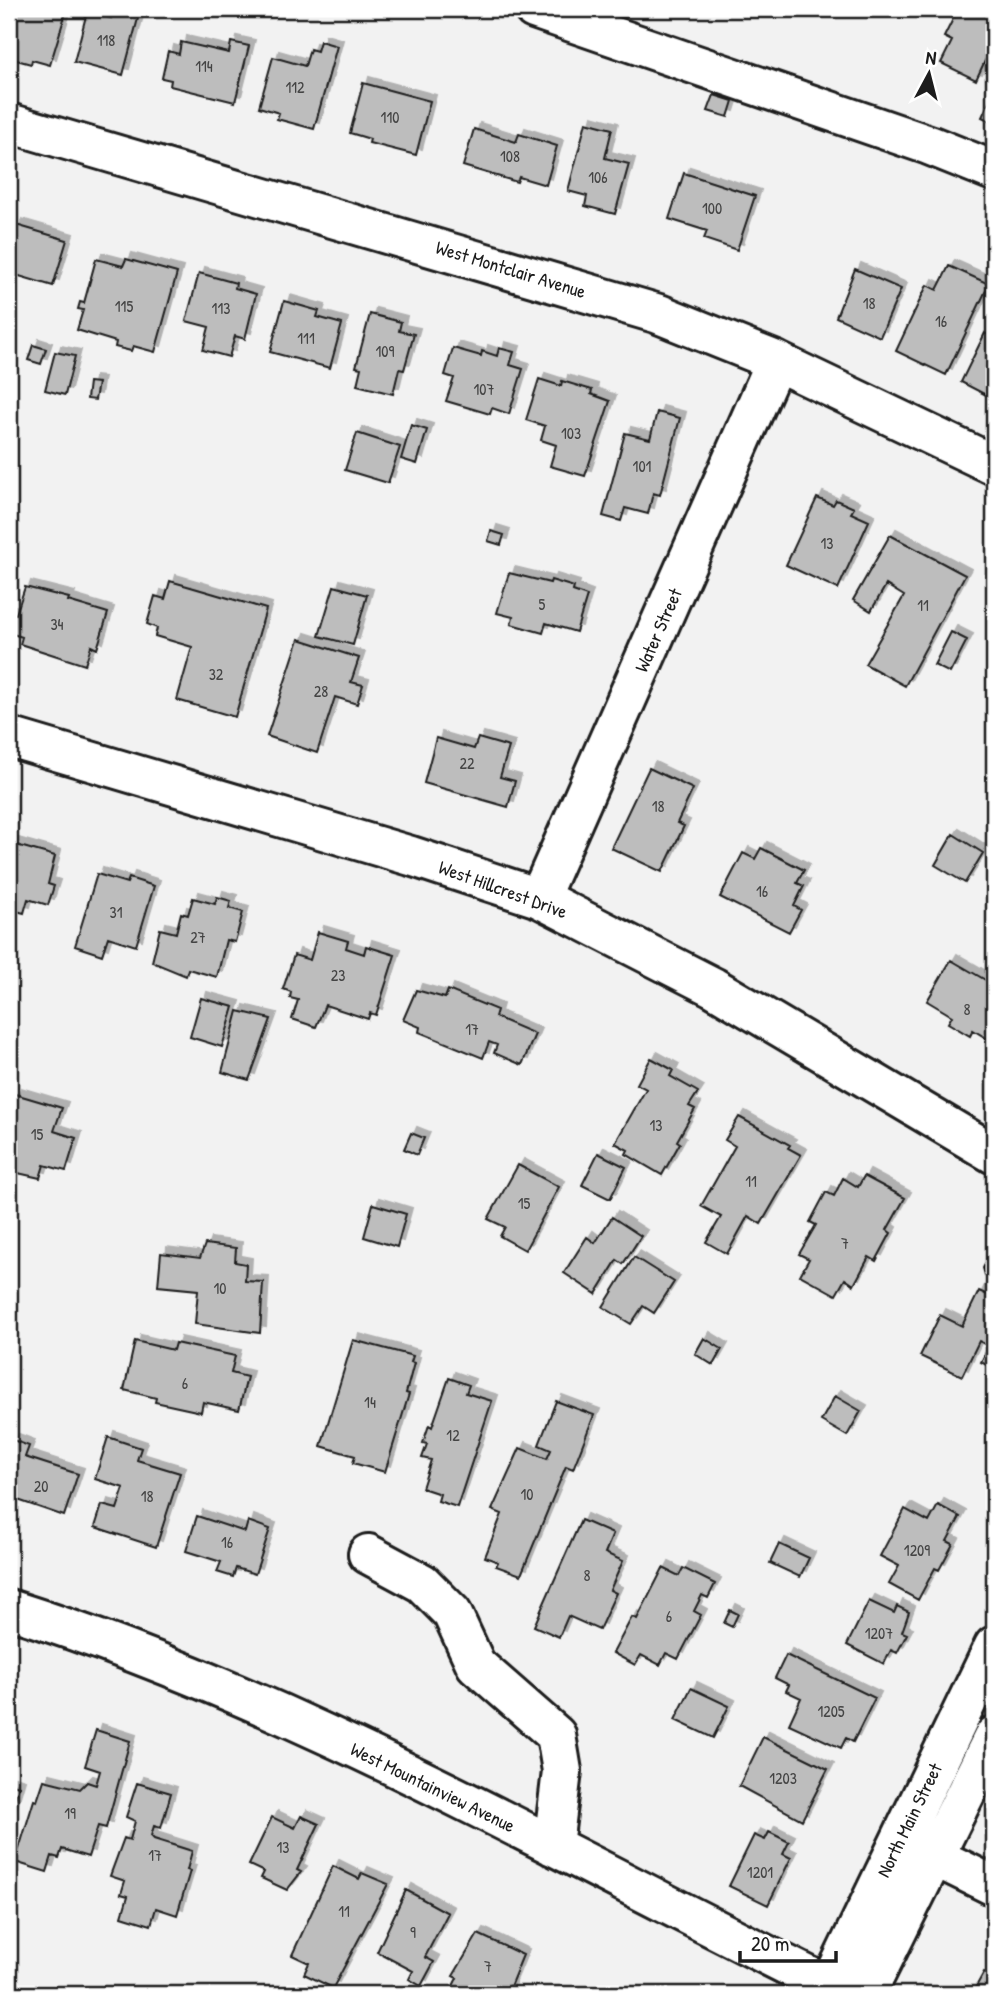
<svg xmlns="http://www.w3.org/2000/svg" width="1003" height="2003" viewBox="0 0 1003 2003" font-family="'Patrick Hand',sans-serif">
	<defs>
		<filter id="shadow"><feDropShadow dx="6" dy="-6" stdDeviation="0" flood-color="#0004"/></filter>
	</defs>
	<rect width="100%" height="100%" fill="#f2f2f2"/>
	<filter id="ink" filterUnits="userSpaceOnUse"><feTurbulence type="fractalNoise" baseFrequency=".0143" numOctaves="2"/><feDisplacementMap in="SourceGraphic" scale="14" xChannelSelector="R" yChannelSelector="G"/><feConvolveMatrix kernelMatrix="1 2 1 2 8 2 1 2 1" color-interpolation-filters="sRGB"/></filter>
	<g filter="url(#ink)">
		<path fill="#bdbdbd" stroke="#1c1c1c" stroke-width="2" filter="url(#shadow)" d="M13,9H67L50,65L32,60L31,64L9,58V23Z
			M114,9L140,11L123,75L74,62L87,12L111,18Z
			M958,9H994L991,48L976,80L941,63L952,41L944,37Z
			M320,41L337,46L314,129L277,119L279,113L259,107L273,57L305,66L310,49L317,51Z
			M181,42L229,53L231,42L249,46L235,102L170,86L171,80L162,78L168,51L179,54Z
			M363,83L430,101L416,155L369,143L370,139L350,133Z
			M994,91V123L982,117Z
			M714,95L733,101L728,117L708,111Z
			M586,122L612,129L605,158L629,164L615,214L585,206L587,196L568,191Z
			M474,129L516,142L519,134L557,146L546,185L519,177L517,182L463,166Z
			M684,173L755,196L737,250L704,239L707,231L669,219Z
			M16,225L67,240L53,286L9,273V250Z
			M96,259L123,266L126,259L177,273L155,352L133,346L131,351L115,347L116,342L77,330L83,310L78,309L80,302L84,303Z
			M949,266L989,284L946,375L896,351L927,285L937,290Z
			M855,269L901,289L880,337L836,317Z
			M199,273L236,283L235,288L256,294L245,339L235,336L229,357L203,350L209,327L186,321Z
			M284,301L319,311L317,317L342,324L330,368L270,352Z
			M370,314L401,322L399,331L414,334L404,370L399,369L393,394L357,385L361,368L356,367Z
			M985,333L994,338V389L988,396L961,382Z
			M33,345L46,349L41,364L28,360Z
			M453,348L481,356L482,351L497,356L499,348L514,352L510,365L523,369L509,414L492,408L490,414L446,401L454,378L445,375Z
			M55,352L75,356L65,395L45,390Z
			M539,379L561,386L562,381L592,390L591,394L610,401L585,476L550,466L556,445L541,440L545,426L526,420Z
			M89,382L98,383L95,400L87,399Z
			M657,412L680,418L660,495L653,493L648,514L625,508L621,521L603,516L625,433L650,439Z
			M411,425L427,430L417,464L401,459Z
			M357,433L400,447L388,483L345,470Z
			M817,498L833,505L836,500L854,508L851,513L869,521L838,589L786,565Z
			M491,531L504,535L501,545L488,541Z
			M890,535L965,575L905,686L865,664L904,596L886,585L871,611L853,600Z
			M509,573L550,583L551,580L574,587L573,591L587,596L576,632L546,623L543,633L511,624L513,617L497,613Z
			M170,581L266,609L235,717L177,700L192,647L155,636L157,628L147,624L155,596L165,599Z
			M334,586L367,595L353,645L319,636Z
			M25,587L69,598L68,601L108,613L97,649L91,646L85,665L20,644L22,637L9,633L10,612L16,614Z
			M951,632L967,640L950,673L934,665Z
			M299,639L359,658L351,682L363,685L357,704L335,697L317,753L267,736Z
			M436,738L474,749L478,738L509,747L500,777L515,781L508,807L424,783Z
			M649,768L693,789L677,823L684,826L662,872L611,848Z
			M953,834L983,853L965,883L935,865Z
			M9,843L55,856L48,884L54,886L48,905L28,899L24,913L9,909L12,895H9Z
			M761,848L804,870L797,883L804,886L794,906L801,910L789,932L720,897L743,853L755,859Z
			M97,874L127,883L129,878L154,886L136,946L108,937L102,955L75,946Z
			M217,897L231,901L229,908L243,912L235,942L226,940L217,977L188,969L186,976L152,962L160,929L176,933L181,913L188,915L193,898L215,904Z
			M318,932L348,941L346,948L364,954L366,946L395,955L376,1015L370,1013L368,1019L325,1005L316,1027L292,1019L298,1000L290,998L291,992L283,989L294,955L310,960Z
			M951,960L994,985V1043L973,1030L970,1036L948,1023L952,1016L927,1001Z
			M416,990L445,998L448,990L497,1010L495,1017L535,1034L522,1065L494,1053L497,1045L489,1042L483,1058L419,1032L420,1027L403,1020Z
			M201,998L234,1007L222,1047L190,1037Z
			M238,1011L271,1019L249,1080L222,1072Z
			M651,1058L673,1070L670,1076L698,1092L689,1106L695,1109L677,1141L680,1143L662,1175L626,1154L628,1150L615,1143L646,1089L637,1084Z
			M15,1094L62,1108L54,1131L76,1138L66,1171L44,1165L40,1178L9,1171V1106L11,1107Z
			M739,1117L790,1145L788,1148L801,1155L761,1224L748,1216L727,1254L706,1242L721,1217L701,1206L735,1146L725,1140Z
			M411,1133L424,1138L417,1155L404,1149Z
			M598,1153L626,1167L610,1199L582,1185Z
			M518,1165L559,1187L525,1250L500,1236L505,1227L488,1219Z
			M864,1176L905,1198L887,1230L891,1233L876,1261L869,1257L854,1285L845,1279L836,1295L800,1275L809,1259L799,1254L816,1225L810,1222L826,1192L834,1196L843,1178L858,1187Z
			M373,1204L406,1214L397,1247L364,1237Z
			M612,1217L641,1236L623,1264L617,1260L596,1294L564,1273L587,1237L595,1243Z
			M205,1244L236,1248L235,1262L246,1264L245,1281L263,1282L260,1333L195,1324L198,1290L158,1286L161,1253L200,1258Z
			M991,1252L994,1253V1280L985,1275L983,1268Z
			M634,1257L674,1282L654,1313L643,1306L631,1324L603,1307Z
			M979,1291L994,1298V1369L981,1362L989,1346L979,1341L962,1376L920,1356L940,1315L962,1326Z
			M704,1338L722,1349L713,1365L695,1354Z
			M353,1340L413,1356L411,1362L414,1363L406,1393L409,1394L385,1472L353,1463L355,1456L321,1446Z
			M135,1341L173,1350L175,1343L235,1356L231,1373L247,1377L239,1410L203,1402L201,1412L155,1402L156,1398L124,1390Z
			M449,1378L469,1385L466,1393L492,1401L457,1507L438,1501L440,1494L422,1488L431,1460L422,1458L427,1444L423,1443L429,1425L432,1427Z
			M835,1396L861,1411L847,1436L821,1421Z
			M556,1401L594,1415L573,1469L566,1466L521,1575L496,1566L498,1562L485,1557L502,1514L492,1510L520,1448L547,1459L551,1450L539,1445Z
			M108,1437L141,1448L137,1460L180,1473L156,1547L95,1527L102,1505L117,1509L124,1488L95,1479Z
			M13,1440L29,1446L25,1457L78,1474L64,1516L9,1497V1452Z
			M938,1505L960,1517L947,1541L953,1544L939,1570L935,1568L918,1600L889,1584L899,1566L880,1556L905,1509L929,1522Z
			M197,1516L245,1532L248,1521L270,1529L255,1574L236,1568L233,1577L217,1572L221,1562L186,1551Z
			M581,1520L613,1534L605,1553L623,1561L610,1590L616,1593L599,1630L568,1616L559,1637L534,1626Z
			M779,1544L809,1558L800,1577L770,1563Z
			M663,1568L679,1576L683,1568L715,1584L708,1598L702,1595L694,1611L701,1615L678,1659L666,1653L660,1665L641,1655L635,1665L613,1653L632,1617L637,1619Z
			M869,1601L894,1613L897,1606L909,1612L902,1632L907,1634L897,1653L891,1650L884,1664L847,1645Z
			M730,1610L738,1614L732,1627L724,1623Z
			M786,1655L875,1698L853,1742L846,1738L841,1748L789,1724L801,1698L786,1691L789,1685L775,1678Z
			M691,1688L729,1706L713,1738L675,1720Z
			M96,1730L130,1741L106,1828L98,1826L88,1857L62,1849L59,1858L52,1856L47,1872L15,1862L34,1800L37,1801L44,1780L80,1789L87,1782L96,1785L100,1771L85,1766Z
			M763,1737L828,1769L802,1820L739,1786Z
			M9,1783L19,1786L11,1813L9,1812Z
			M137,1783L171,1793L161,1828L154,1826L151,1836L154,1839L192,1851L187,1870L190,1871L177,1915L156,1908L151,1925L122,1916L128,1896L121,1894L125,1881L110,1876L124,1838L130,1840L135,1821L126,1817Z
			M301,1816L319,1824L297,1870L301,1872L287,1890L261,1878L264,1872L249,1865L272,1817L295,1828Z
			M769,1832L789,1842L783,1854L791,1858L768,1905L729,1886L754,1835L765,1840Z
			M333,1866L359,1879L362,1873L388,1884L333,1988L304,1974L309,1963L292,1955Z
			M406,1890L448,1913L425,1957L434,1962L421,1986L409,1979L413,1971L377,1952Z
			M478,1934L523,1955L507,1994H449L457,1978L453,1976Z
			M994,1968V1994H972L984,1972L990,1975Z"/>
		<g fill="none" stroke-linecap="round" stroke-linejoin="round">
			<g stroke="#1c1c1c" stroke-width="44">
				<path id="minor" d="M534,9L929,145L994,171
					M9,123L659,314L776,361L994,465
					M9,737L411,856L539,898L713,987L994,1154
					M539,898L776,361
					M368,1554L422,1583L452,1613L476,1665L556,1735L562,1771L553,1846
					M9,1609C303,1702 569,1859 845,1994
					M913,1846L994,1886
					M826,1994L994,1646
					M866,1994L994,1736"/>
			</g>
			<use href="#minor" stroke="#fff" stroke-width="38"/>
		</g>
	</g>
	<g text-anchor="middle" dominant-baseline="central" stroke-width="5" stroke-linejoin="round" paint-order="stroke">
		<g font-size="16" fill="#444">
			<text x="106" y="40">118</text>
			<text x="204" y="66">114</text>
			<text x="295" y="87">112</text>
			<text x="390" y="117">110</text>
			<text x="510" y="156">108</text>
			<text x="598" y="177">106</text>
			<text x="712" y="208">100</text>
			<text x="869" y="303">18</text>
			<text x="124" y="306">115</text>
			<text x="221" y="308">113</text>
			<text x="941" y="321">16</text>
			<text x="306" y="338">111</text>
			<text x="385" y="351">109</text>
			<text x="484" y="389">107</text>
			<text x="571" y="433">103</text>
			<text x="642" y="466">101</text>
			<text x="827" y="543">13</text>
			<text x="542" y="604">5</text>
			<text x="923" y="605">11</text>
			<text x="57" y="624">34</text>
			<text x="216" y="674">32</text>
			<text x="321" y="691">28</text>
			<text x="467" y="763">22</text>
			<text x="658" y="806">18</text>
			<text x="762" y="891">16</text>
			<text x="116" y="912">31</text>
			<text x="198" y="937">27</text>
			<text x="338" y="975">23</text>
			<text x="967" y="1009">8</text>
			<text x="472" y="1029">17</text>
			<text x="656" y="1125">13</text>
			<text x="37" y="1134">15</text>
			<text x="751" y="1181">11</text>
			<text x="524" y="1203">15</text>
			<text x="845" y="1243">7</text>
			<text x="220" y="1288">10</text>
			<text x="185" y="1383">6</text>
			<text x="370" y="1402">14</text>
			<text x="453" y="1435">12</text>
			<text x="41" y="1486">20</text>
			<text x="527" y="1494">10</text>
			<text x="147" y="1496">18</text>
			<text x="227" y="1542">16</text>
			<text x="917" y="1550">1209</text>
			<text x="587" y="1575">8</text>
			<text x="669" y="1616">6</text>
			<text x="879" y="1633">1207</text>
			<text x="831" y="1711">1205</text>
			<text x="783" y="1778">1203</text>
			<text x="70" y="1813">19</text>
			<text x="283" y="1847">13</text>
			<text x="155" y="1855">17</text>
			<text x="760" y="1872">1201</text>
			<text x="344" y="1911">11</text>
			<text x="413" y="1932">9</text>
			<text x="488" y="1966">7</text>
		</g>
		<g font-size="19" fill="#1c1c1c" stroke="#fff">
			<text transform="translate(511 269) rotate(17)">West Montclair Avenue</text>
			<text transform="translate(658 630) rotate(-66)">Water Street</text>
			<text transform="translate(503 889) rotate(20)">West Hillcrest Drive</text>
			<text transform="translate(433 1787) rotate(26)">West Mountainview Avenue</text>
			<text transform="translate(909 1820) rotate(-64)">North Main Street</text>
		</g>
	</g>
	<rect width="1003" height="2003" fill="none" stroke="#fff" stroke-width="35"/>
	<rect x="18" y="18" width="968" height="1968" fill="none" stroke="#1c1c1c" stroke-width="2.5" filter="url(#ink)"/>
	<g transform="translate(929 74) rotate(7)" stroke="#ffffff" stroke-width="5" paint-order="stroke">
	<path d="M0-5L12 26L0 18L-12 26Z" fill="#1c1c1c"/>
	<text y="-10" font-size="19" font-weight="bold" text-anchor="middle" fill="#1c1c1c">N</text>
	</g>
	<path d="M740 1951v10h96v-10" fill="none" stroke="#1c1c1c" stroke-width="3.5"/>
	<text x="751" y="1951" font-size="21" fill="#1c1c1c" stroke="#ffffff" stroke-width="5" paint-order="stroke">20 m</text>
</svg>
